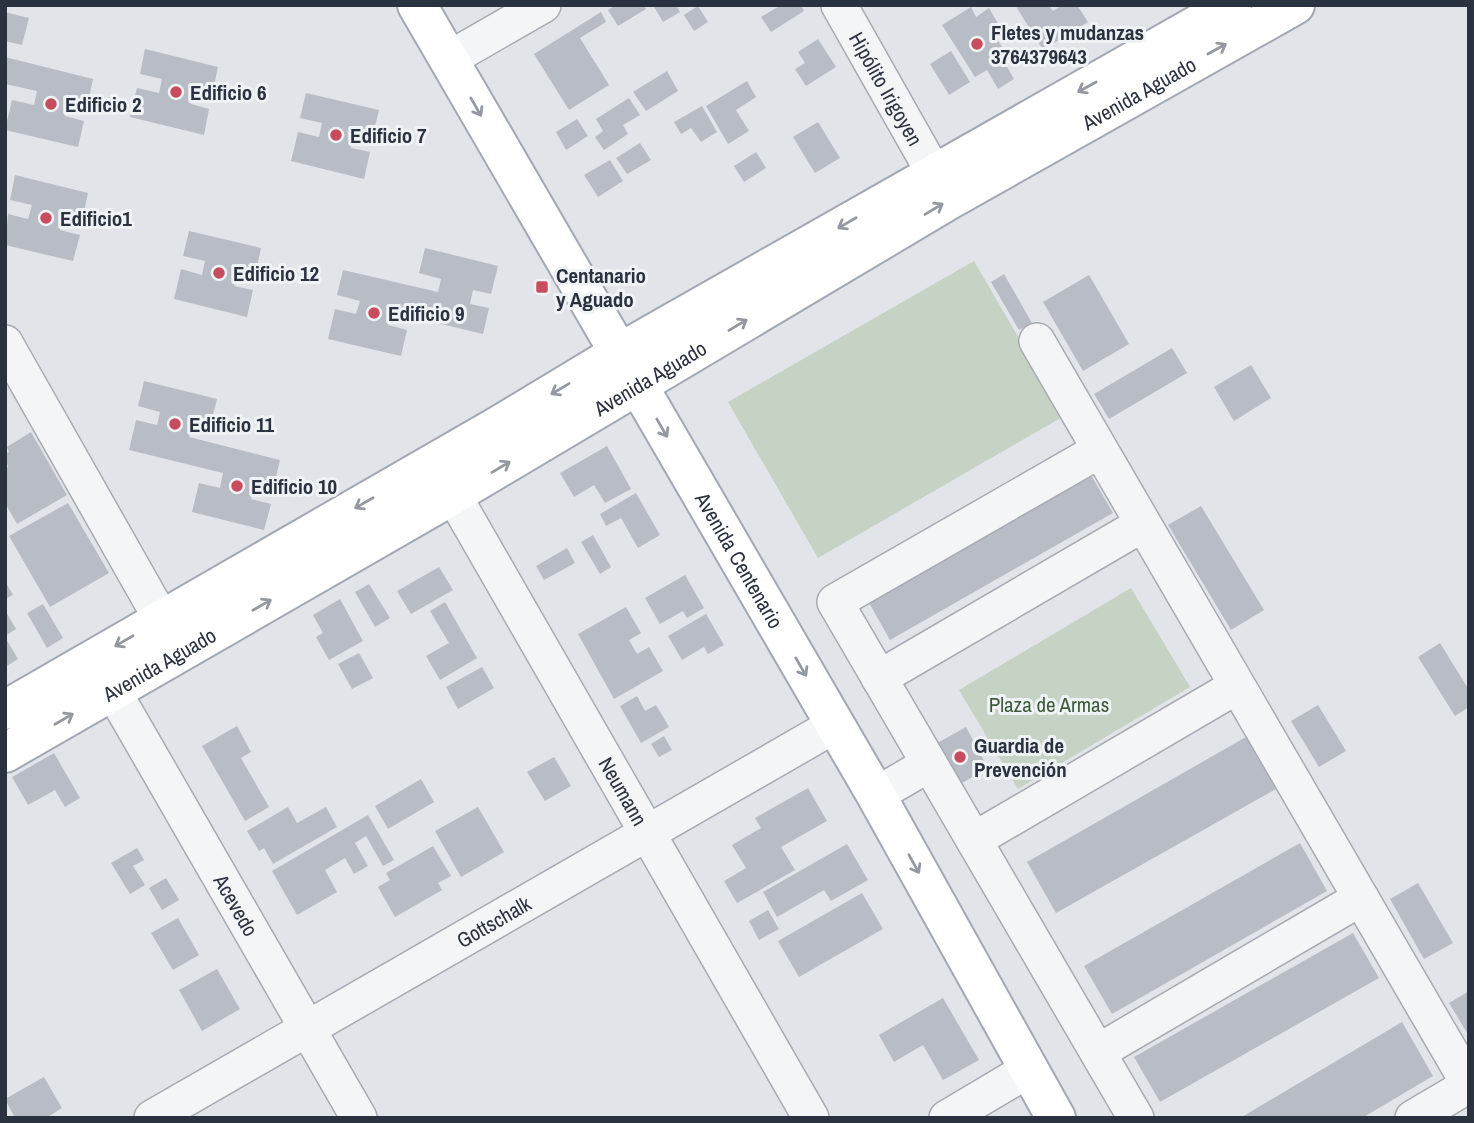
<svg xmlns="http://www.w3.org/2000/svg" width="1474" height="1123" viewBox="0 0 1474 1123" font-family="'Archivo Narrow',sans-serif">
	<rect width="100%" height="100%" fill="#e1e4e9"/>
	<path fill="#c6d2c3" d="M974,261L1064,416L818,558L728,402Z
		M1131,588L1190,687L1018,789L959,690Z"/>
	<path fill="#b8bdc5" d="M616,5H643L646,9L618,26L608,10Z
		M653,5H676L680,12L663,22Z
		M781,5H801L804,11L771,32L761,17Z
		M1015,5H1049L1053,11L1062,5H1077L1088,22L1043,50Z
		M698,6L708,22L694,31L684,15Z
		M971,7L976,17L989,8L999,25L991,30L1010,59L1003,60L1014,79L998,89L987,70L975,77L942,25Z
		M5,12L29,18L22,45L5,41Z
		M601,12L606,22L580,38L609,85L569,110L534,54Z
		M818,39L836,67L806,86L795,69L805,63L798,52Z
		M145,49L218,67L212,95L194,90L191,104L209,109L204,135L130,117L137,88L159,93L162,79L140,74Z
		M951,51L970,82L949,95L930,64Z
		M5,57L93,79L87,107L69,102L65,116L84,121L78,147L5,130L12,100L34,105L37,91L5,84Z
		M667,71L678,91L646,111L633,92Z
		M747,81L756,97L736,110L749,131L728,144L706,106Z
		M306,93L379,110L372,138L354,134L351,148L370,152L364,179L291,161L298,132L319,137L322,123L300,118Z
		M629,98L640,115L623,125L628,134L604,150L595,137L603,131L596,119Z
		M702,106L717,132L701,142L691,128L681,134L674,122Z
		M577,119L588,136L566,150L556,132Z
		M818,122L840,158L815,173L793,137Z
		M640,143L651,160L627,174L616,158Z
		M756,152L766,168L744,182L734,166Z
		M610,160L623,181L598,197L584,175Z
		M15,175L88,193L82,221L63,217L60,230L80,235L73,261L5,245L8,214L28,219L32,205L10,200Z
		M189,231L261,248L255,276L237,272L234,286L253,290L247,317L174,299L181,269L202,275L205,261L183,256Z
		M425,248L498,266L491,294L473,290L470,304L489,308L483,334L391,312L388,325L407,330L401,356L328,339L335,309L356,314L360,301L337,295L343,270L438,292L441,279L419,273Z
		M1004,274L1032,323L1019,330L991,282Z
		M1089,275L1129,344L1083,371L1043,302Z
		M1172,348L1187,373L1109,419L1094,394Z
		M1251,365L1271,398L1234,421L1214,387Z
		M144,381L217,399L210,427L192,422L189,437L280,460L273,489L255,485L251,499L271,504L264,530L192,512L199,483L220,488L223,473L129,450L136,420L157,425L160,412L138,406Z
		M31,432L67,495L17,524L5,503V468L8,467L5,454L9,452L7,447Z
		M607,446L631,489L605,503L594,485L574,497L560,473Z
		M1087,468L1113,513L890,640L864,594Z
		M636,493L660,535L638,548L621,518L606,526L600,514Z
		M68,503L109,573L50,607L9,536Z
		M1201,506L1264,610L1231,630L1168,525Z
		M593,535L611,567L600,574L581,542Z
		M567,548L575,563L544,580L536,566Z
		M439,567L453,590L411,614L397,591Z
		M685,575L704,608L687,618L683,611L660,624L645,598Z
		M5,581L13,595L5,599Z
		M369,584L390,618L375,627L355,592Z
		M340,599L363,641L329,660L316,637L323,633L313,615Z
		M445,602L477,658L440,680L426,656L449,643L430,611Z
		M43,604L63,638L47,648L27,613Z
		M626,607L641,633L629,640L637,654L649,647L663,671L614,699L578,634Z
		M5,610L16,629L5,636Z
		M706,614L724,645L708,654L704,647L682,660L668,636Z
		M5,637L18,659L5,667Z
		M1440,643L1469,690V707L1455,716L1418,657Z
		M359,653L373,678L352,689L338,664Z
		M482,667L494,688L458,709L446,687Z
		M637,696L645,711L656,705L669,727L641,743L620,706Z
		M1318,705L1346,751L1319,767L1291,721Z
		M237,726L251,752L241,758L269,807L245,821L202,746Z
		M966,727L988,768L955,787L932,746Z
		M664,736L672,750L659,757L651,744Z
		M1246,737L1276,789L1056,913L1027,862Z
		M54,753L80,798L65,807L55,790L28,805L12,777Z
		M554,757L571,786L545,801L527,772Z
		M421,779L434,802L388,829L375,806Z
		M808,788L827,821L781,847L795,870L737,903L724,881L746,868L732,845L761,828L755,818Z
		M288,807L297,823L326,807L337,827L273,864L264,848L259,851L247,831Z
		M478,807L504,852L461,877L435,831Z
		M368,815L394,860L383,866L366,836L355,843L368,866L354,874L345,858L325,870L337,892L297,915L272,871Z
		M1300,843L1327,891L1112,1014L1084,966Z
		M847,844L868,880L831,901L824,890L777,917L763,892Z
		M433,846L451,876L438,883L442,890L395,917L378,887L390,880L386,873Z
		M137,848L144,860L133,866L145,885L130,894L111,863Z
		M166,878L179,900L162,910L149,888Z
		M1418,883L1453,943L1424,959L1390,899Z
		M862,893L883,929L799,977L778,941Z
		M768,910L779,929L759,940L749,921Z
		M178,918L199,955L173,970L151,933Z
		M1353,933L1379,978L1160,1102L1134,1057Z
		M217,969L240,1009L202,1031L179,990Z
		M1469,991V1036L1449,1003Z
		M943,998L979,1060L943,1080L923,1045L894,1062L879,1035Z
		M1402,1022L1433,1076L1362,1118H1240Z
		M44,1077L62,1108L46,1118H15L5,1099Z"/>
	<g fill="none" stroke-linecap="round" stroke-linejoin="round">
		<g stroke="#a6abb3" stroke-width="38">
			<g id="minor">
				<path id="s1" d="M839,5L934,173"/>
				<path d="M449,59L543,5"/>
				<path d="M1037,341L1469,1084"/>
				<path d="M5,343L175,643"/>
				<path d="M1100,450L835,602L1136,1118"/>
				<path id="s2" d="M440,472L811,1118"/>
				<path d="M879,678L1143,524"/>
				<path id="s3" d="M113,691L359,1118"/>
				<path d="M876,795L929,764"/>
				<path d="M974,840L1237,686"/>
				<path d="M1098,1052L1361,898"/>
				<path id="s4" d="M152,1118L835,725"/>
				<path d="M947,1118L1028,1070"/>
				<path d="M1413,1118L1469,1085"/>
			</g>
		</g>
		<g stroke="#a1a8b4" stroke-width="42">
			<g id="major">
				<path id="s5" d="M417,5L876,795L1056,1118"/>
				<path d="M5,710L498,426L619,353L1232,5"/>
				<path id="s6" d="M5,753L453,495L949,200L1295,5"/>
			</g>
		</g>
		<use href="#minor" stroke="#f4f5f7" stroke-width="35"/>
		<use href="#major" stroke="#fff" stroke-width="38"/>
	</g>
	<defs><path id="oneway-shaft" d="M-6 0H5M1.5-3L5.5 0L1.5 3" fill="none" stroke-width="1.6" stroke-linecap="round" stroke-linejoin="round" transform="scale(1.75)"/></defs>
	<g stroke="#9498a0">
		<use href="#oneway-shaft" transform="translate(1217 49) rotate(-29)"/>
		<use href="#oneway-shaft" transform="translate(1087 87) rotate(151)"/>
		<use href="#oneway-shaft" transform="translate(476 107) rotate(60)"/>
		<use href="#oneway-shaft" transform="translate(934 209) rotate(-31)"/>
		<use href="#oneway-shaft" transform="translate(847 223) rotate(150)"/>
		<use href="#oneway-shaft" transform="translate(738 325) rotate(-31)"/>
		<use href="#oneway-shaft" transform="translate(560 389) rotate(149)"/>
		<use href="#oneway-shaft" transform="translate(662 428) rotate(60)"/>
		<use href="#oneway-shaft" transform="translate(501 467) rotate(-31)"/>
		<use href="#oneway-shaft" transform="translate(364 503) rotate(150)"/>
		<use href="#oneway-shaft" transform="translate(262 605) rotate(-30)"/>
		<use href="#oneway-shaft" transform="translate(124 641) rotate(150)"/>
		<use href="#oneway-shaft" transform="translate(801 667) rotate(60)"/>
		<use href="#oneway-shaft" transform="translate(64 719) rotate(-30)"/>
		<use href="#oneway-shaft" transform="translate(914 864) rotate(61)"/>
	</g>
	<g fill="#c74d5e" stroke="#f0f3f6" stroke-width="2.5">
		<circle cx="977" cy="44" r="7"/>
		<circle cx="176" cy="92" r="7"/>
		<circle cx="51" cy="104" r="7"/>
		<circle cx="336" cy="135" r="7"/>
		<circle cx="46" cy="218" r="7"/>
		<circle cx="219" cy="273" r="7"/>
		<rect x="535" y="280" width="14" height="14" rx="3.5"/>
		<circle cx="374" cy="313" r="7"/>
		<circle cx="175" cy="424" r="7"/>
		<circle cx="237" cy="486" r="7"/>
		<circle cx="960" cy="757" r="7"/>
	</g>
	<g text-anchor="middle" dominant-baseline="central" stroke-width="6" stroke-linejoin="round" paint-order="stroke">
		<g font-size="21" font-weight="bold" fill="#2a3240" stroke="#f0f3f6" text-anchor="start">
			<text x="991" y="32">Fletes y mudanzas<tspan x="991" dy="24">3764379643</tspan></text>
			<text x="190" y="92">Edificio 6</text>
			<text x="65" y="104">Edificio 2</text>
			<text x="350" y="135">Edificio 7</text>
			<text x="60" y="218">Edificio1</text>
			<text x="233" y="273">Edificio 12</text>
			<text x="556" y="275">Centanario<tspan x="556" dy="24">y Aguado</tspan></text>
			<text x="388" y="313">Edificio 9</text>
			<text x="189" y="424">Edificio 11</text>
			<text x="251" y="486">Edificio 10</text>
			<text x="974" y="745">Guardia de<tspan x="974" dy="24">Prevención</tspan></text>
		</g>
		<g font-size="21" fill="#2a3240" stroke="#f0f3f6">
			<text stroke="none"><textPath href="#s1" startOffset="96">Hipólito Irigoyen</textPath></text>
			<text stroke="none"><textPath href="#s6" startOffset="1312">Avenida Aguado</textPath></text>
			<text stroke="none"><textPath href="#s6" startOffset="746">Avenida Aguado</textPath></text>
			<text stroke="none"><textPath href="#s5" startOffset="642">Avenida Centenario</textPath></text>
			<text stroke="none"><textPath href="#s6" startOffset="178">Avenida Aguado</textPath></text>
			<text stroke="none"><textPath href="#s2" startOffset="368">Neumann</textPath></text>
			<text stroke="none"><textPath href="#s3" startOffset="247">Acevedo</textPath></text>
			<text stroke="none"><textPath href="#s4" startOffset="394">Gottschalk</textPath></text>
		</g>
		<g font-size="21" fill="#3e5b38" stroke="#f0f3f6">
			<text x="1049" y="704">Plaza de Armas</text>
		</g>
	</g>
	<rect width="1474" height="1123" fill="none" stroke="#2a3240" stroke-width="14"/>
</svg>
